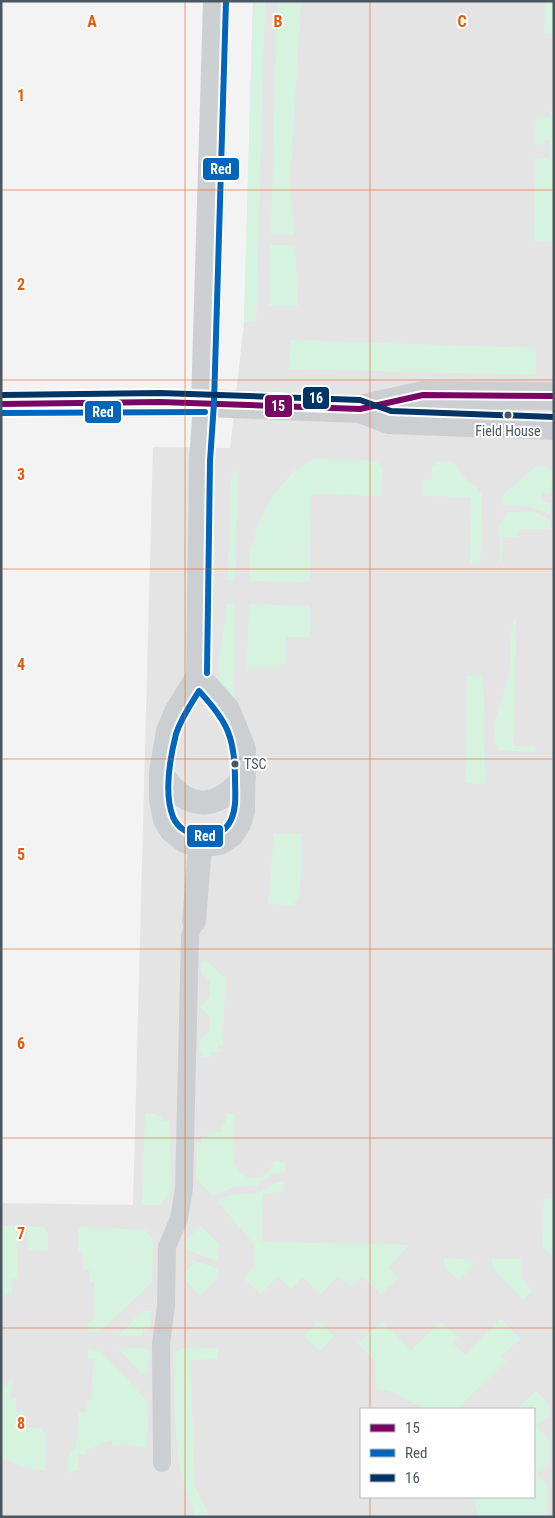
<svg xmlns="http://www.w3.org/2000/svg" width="555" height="1518" viewBox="0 0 555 1518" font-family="'Roboto Condensed',sans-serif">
	<rect width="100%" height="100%" fill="#f3f3f3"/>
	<path fill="#e4e4e5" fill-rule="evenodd" d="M253,1H554V1517H1V1203L133,1205L153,447L230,448L244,322ZM361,1409H534V1497H361Z"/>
	<path fill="#d6f3df" d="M253,1H265L256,322H244Z
		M545,1H554V34L544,33Z
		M277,4H301L290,181L294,235L271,234Z
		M551,110H554V242L534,241L535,158H549L550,140L544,139V144L535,145L536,116L550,117Z
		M270,245H295L298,306H269Z
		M291,340L536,348V375L289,369Z
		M314,459L376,461L383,469L381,496L311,494L310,582L249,581L250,550L261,517L275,493L294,471Z
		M436,461L454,462L462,475L482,493L480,564H470L471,497L423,496V479L432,480V465H436Z
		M536,466L547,467L552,471L551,493H542V502L551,503L550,514L530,507L502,505L504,494Z
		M233,471L238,472L235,580H228L230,486Z
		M509,512H534L550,520V529H518L517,537H502L501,564L500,565L499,524Z
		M235,603L234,701C230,698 225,694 223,690C212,671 226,626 227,604Z
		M249,604L310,606V637H286L285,664H280V668H247Z
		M516,617L514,746L536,747L535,752L498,750C487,725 506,696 509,671C512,653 507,634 516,617Z
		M467,676H483L485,782L482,784L466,783Z
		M274,834H302L300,896L293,905L268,904Z
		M205,959L225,979L223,1045H218L220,1052H211V1057H203V1053H199V1042L210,1030V1017L200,1007L210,997V983L201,973V963Z
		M145,1114H156V1116L163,1117V1121H170L171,1192L159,1205H142Z
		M226,1114H234C233,1132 225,1181 255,1178C266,1177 270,1169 274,1161L285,1162V1172L271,1174L256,1186L233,1187L213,1196L196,1179L197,1142H201V1137H207L208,1132H221V1124H225Z
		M284,1182V1192L263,1193L262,1242L409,1245L389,1267L398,1278L381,1294L362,1276L350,1287L338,1276L321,1294L302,1277L291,1289L278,1276L261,1294L243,1278L253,1268L254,1244L218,1202C231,1190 245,1197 259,1192C269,1188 273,1182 284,1182Z
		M544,1198H554V1258L542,1247Z
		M1,1226H19L17,1279H12L11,1297L8,1293L1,1299Z
		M201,1226L219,1244L217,1261L185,1249L186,1240Z
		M28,1227H43L48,1233V1251L28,1250Z
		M78,1227L145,1230L153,1239L152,1282L101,1331L88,1332V1322L93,1321L94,1282H90V1270H83V1252L78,1251Z
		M444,1258L473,1260L472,1267L458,1280L444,1266Z
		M190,1259L218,1269L217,1279L200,1296L184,1278L185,1272L193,1264Z
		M492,1259H521V1278L533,1291L523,1300L492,1267Z
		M142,1311H151L150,1330H143L142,1336H118Z
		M501,1319L520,1339L501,1356L506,1361L457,1409H425L392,1392L376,1388L375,1362L358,1343L382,1322L411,1350L441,1322L458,1337L452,1343L465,1355Z
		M318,1321L334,1336L320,1351L304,1336Z
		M118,1348L149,1349L148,1373H141Z
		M181,1348L218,1349V1359L190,1360L195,1487L210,1517H195C192,1505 187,1495 184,1484C173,1443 175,1396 174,1354Z
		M88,1349L101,1352L148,1402L147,1448L125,1444L113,1446L111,1440L87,1450L86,1454L78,1455V1470L68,1473V1457L76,1445L79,1412H87V1400H92L93,1359H88Z
		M12,1380L11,1398H16V1411H23V1428L43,1429L42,1432H46L45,1471L23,1467L1,1458V1381L6,1386Z
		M536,1391L549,1404V1416L536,1426L549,1440V1462L537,1474L548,1486V1511L542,1517H478L473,1497H534V1409H517Z"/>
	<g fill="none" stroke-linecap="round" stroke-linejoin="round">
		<path stroke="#cccfd2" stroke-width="18" d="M162,1463L161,1344L166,1306L167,1247L179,1219L184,1188L190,936L194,921"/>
		<path stroke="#cccfd2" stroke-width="24" d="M198,676L228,709L244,749L243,811L239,824L232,835L220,843L200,846L185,841L172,831L165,820L161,800V773L168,731L176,712L198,676L201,461L205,403
			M161,773C186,811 216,812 244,777
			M194,921L200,846"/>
		<path stroke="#cccfd2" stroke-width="28" d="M205,403L360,409L423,395L554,396
			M360,409L389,420L554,426"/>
		<path stroke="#cdd0d3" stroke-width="28" d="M1,404L205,403L217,1"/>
		<g stroke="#fff" stroke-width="10">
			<path id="bus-1" d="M1,404L160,402L360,409L423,395L554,396"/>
		</g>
		<g stroke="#fff" stroke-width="10">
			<path id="bus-2" d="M1,413L205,412
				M207,673L210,461L214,403L226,1
				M199,691C227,721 235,737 235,779C235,792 237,807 231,820C220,844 183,840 173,817C164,794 170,758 176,734C181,718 191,704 199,691Z"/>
		</g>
		<g stroke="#fff" stroke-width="10">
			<path id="bus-3" d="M1,395L160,393L360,400L391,411L554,417"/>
		</g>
		<use href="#bus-1" stroke="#780662" stroke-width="6"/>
		<use href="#bus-2" stroke="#0065bd" stroke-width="6"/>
		<use href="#bus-3" stroke="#023465" stroke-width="6"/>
	</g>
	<path fill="none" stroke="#e8590c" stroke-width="1" stroke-opacity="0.55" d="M185,1V1517M370,1V1409M1,190H554M1,380H554M1,569H554M1,759H554M1,949H554M1,1138H554M1,1328H554M370,1497V1517"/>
	<g fill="#485761" stroke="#fff" stroke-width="2">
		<circle cx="508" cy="415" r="4.5"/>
		<circle cx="235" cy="764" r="4.5"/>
	</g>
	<g text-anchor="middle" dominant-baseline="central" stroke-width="4" stroke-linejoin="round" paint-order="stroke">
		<g font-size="14" fill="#485761" stroke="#fff">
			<text x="508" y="431">Field House</text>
			<text x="244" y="764" text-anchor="start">TSC</text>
		</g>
	</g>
	<g font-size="16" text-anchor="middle" font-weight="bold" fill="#e8590c" stroke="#fff" stroke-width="4" stroke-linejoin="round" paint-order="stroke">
		<text x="92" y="27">A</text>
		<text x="278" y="27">B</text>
		<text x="462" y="27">C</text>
		<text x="21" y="101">1</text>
		<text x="21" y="290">2</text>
		<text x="21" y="480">3</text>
		<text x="21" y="670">4</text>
		<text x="21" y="860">5</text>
		<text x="21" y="1049">6</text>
		<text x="21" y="1239">7</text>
		<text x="21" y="1429">8</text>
	</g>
	<g stroke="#fff" stroke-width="2">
		<rect x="202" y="157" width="38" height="24" rx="5" fill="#0065bd"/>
		<rect x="302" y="386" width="28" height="24" rx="5" fill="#023465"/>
		<rect x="264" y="394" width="29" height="24" rx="5" fill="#780662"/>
		<rect x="84" y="400" width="38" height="24" rx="5" fill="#0065bd"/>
		<rect x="186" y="824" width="38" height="24" rx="5" fill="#0065bd"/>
	</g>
	<g font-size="14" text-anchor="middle" font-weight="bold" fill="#fff">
		<text x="221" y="174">Red</text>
		<text x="316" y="403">16</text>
		<text x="278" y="411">15</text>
		<text x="103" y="417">Red</text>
		<text x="205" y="841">Red</text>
	</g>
	<rect width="555" height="1518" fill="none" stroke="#485761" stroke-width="5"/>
	<rect x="360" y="1408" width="175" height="90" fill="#ffffff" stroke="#b6bcc0"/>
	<rect x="370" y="1424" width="25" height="8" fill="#780662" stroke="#b6bcc0"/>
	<text x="405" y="1433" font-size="15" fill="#485761">15</text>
	<rect x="370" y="1449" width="25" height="8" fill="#0065bd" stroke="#b6bcc0"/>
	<text x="405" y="1458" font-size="15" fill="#485761">Red</text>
	<rect x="370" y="1474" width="25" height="8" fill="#023465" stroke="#b6bcc0"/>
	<text x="405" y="1483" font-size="15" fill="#485761">16</text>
</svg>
